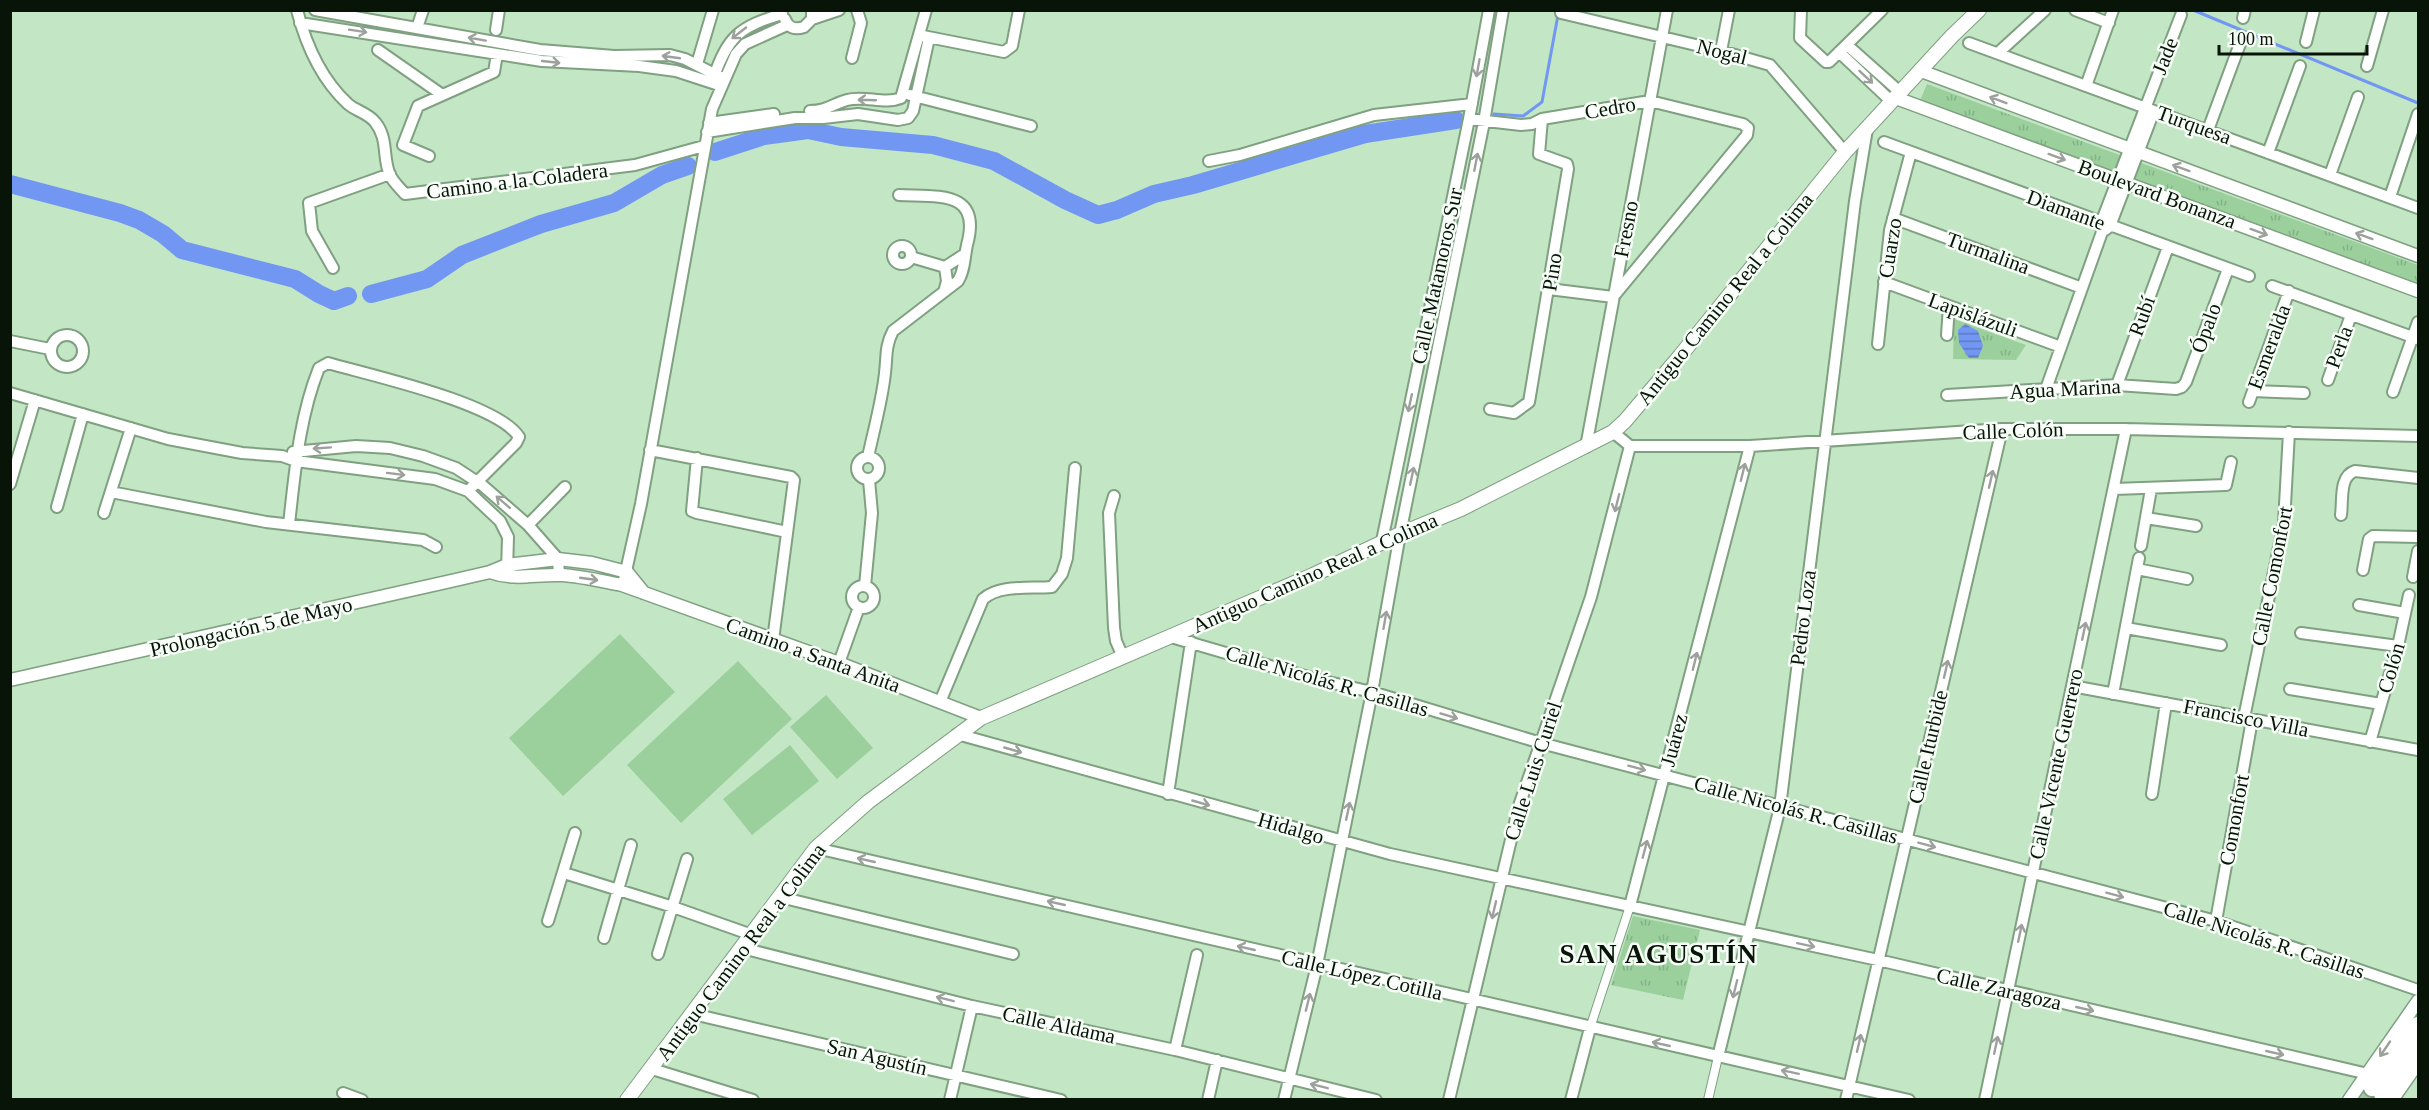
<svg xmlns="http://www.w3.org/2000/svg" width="2429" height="1110" viewBox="0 0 2429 1110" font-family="'Times New Roman',serif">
	<defs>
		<pattern id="park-tufts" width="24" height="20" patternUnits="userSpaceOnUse" patternTransform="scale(1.5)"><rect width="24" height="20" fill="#9bd09d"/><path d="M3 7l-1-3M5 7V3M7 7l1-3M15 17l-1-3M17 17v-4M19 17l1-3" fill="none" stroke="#84b286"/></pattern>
		<pattern id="water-rules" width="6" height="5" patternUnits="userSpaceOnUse" patternTransform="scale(1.5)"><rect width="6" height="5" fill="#7297f3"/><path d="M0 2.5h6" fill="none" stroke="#5c7ac3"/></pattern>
	</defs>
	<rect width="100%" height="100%" fill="#c3e6c4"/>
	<path fill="#9bd09d" d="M620,634L675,692L563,796L509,738Z
		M738,661L792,719L681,823L627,765Z
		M826,695L873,748L837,779L790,727Z
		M790,745L819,781L752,835L723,799Z"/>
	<path fill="url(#park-tufts)" d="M1927,84L2418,265V288L1919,103Z
		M1954,319L2026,345L2016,360L1953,359Z
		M1633,916L1700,930L1683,1000L1611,985Z"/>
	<path fill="url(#water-rules)" d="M1965,324L1978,331L1983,346L1978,358H1969L1959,343L1958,330Z"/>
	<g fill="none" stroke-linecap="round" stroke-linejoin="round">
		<path stroke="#7297f3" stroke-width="3" d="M2193,10L2418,103
			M1494,114L1523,116L1542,102L1558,15
			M1456,120L1461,118"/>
		<path stroke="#7297f3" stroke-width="18" d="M715,152L764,136L808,130L841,137L933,145L994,161L1065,200L1098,215L1117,210L1154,194L1193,185L1365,134L1456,120
			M10,184L120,213L139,220L163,234L182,250L295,279L319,294L334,301L348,296
			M371,294L427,279L462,255L541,224L614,203L662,175L688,166"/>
		<path stroke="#a7c6a8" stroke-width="16" stroke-dasharray="16 8" stroke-linecap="butt" d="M2363,1100L2372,1088"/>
		<g stroke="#7fa081" stroke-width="10">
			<path id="pedestrian" d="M1590,1028L1630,906
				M1708,1100L1718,1057"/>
		</g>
		<g stroke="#7fa081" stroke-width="14">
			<path id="minor" d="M297,10C306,45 322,80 348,104C356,111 368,113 375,122C389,139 382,158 390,175C393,182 400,188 405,194L635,165L704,146
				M315,10L540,50L614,56L670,55L685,59L724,79
				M1801,10L1800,38L1826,62H1829L1882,10
				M2075,10L2109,23
				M1561,13L1721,51L1770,65L1845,152
				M2243,18L2245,10
				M785,19C788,28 795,30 804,27L812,19V10
				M812,19L839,10
				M300,23L542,61L639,66L676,71L722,86
				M417,28L423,10
				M496,30L499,10
				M923,36L1004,52L1012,46L1019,10
				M2306,42L2314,10
				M1969,43L2418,208
				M1847,45L1901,93
				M378,50L441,94
				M1721,51L1729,10
				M1839,52L1892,102
				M1998,53L2045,10
				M852,58L861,23L857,10
				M697,64L713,10
				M2367,66L2383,10
				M713,79C728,36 739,27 782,14
				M2086,86L2113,10
				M910,95L1031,126
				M810,111C827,111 832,104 847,100C865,95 884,105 901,98L926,10
				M1469,119L1521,125L1532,124L1542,119L1650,101L1743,124L1748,128L1747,135L1613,297L1549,289
				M709,123L774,114
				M2208,130L2241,41
				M707,132L795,118H823L858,114L898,120L908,118L913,111L929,38
				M1884,142L2249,276
				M2268,153L2300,66
				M429,156L403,145L418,106L494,72L497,54
				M1209,161L1240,155L1374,115L1472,104
				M2330,175L2358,97
				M2390,197L2418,114
				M1893,218L2082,288
				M2105,230L2110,226L2154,111
				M893 255a9 9 0 1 1 18 0a9 9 0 1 1-18 0Z
				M911,257L945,267
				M333,268L312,231L309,203L390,174
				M1884,282L2061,347
				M2272,286L2418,339
				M944,292L947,281L945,267L965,254
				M51 351a16 16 0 1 1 32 0a16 16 0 1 1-32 0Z
				M1947,335L1949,306
				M10,341L50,349
				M1878,344L1890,230L1911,152
				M2328,380L2351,315
				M2117,385L2168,247
				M2046,389L2102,232L2101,223L2181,15
				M2253,391L2304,393
				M2393,392L2418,322
				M10,393L168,439L242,453L282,456L296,461L435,479L468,491L500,521L508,537L507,571
				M1947,395L2117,385L2176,389L2182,387L2186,382L2228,269
				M2249,402L2289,291
				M1490,409L1514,413L1529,402L1568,169L1567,164L1539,154L1542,119
				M1613,432L1630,446H1750L2002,429H2126L2418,436
				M1586,447L1667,10
				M650,450L791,477L794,480L773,640
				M293,452L356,446L390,448L423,456L456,468L482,485L528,525L558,559L559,575
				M857 468a11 11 0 1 1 22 0a11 11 0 1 1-22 0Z
				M868,457C874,429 882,401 885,373C887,357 885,346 893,331L958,281C965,270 964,258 967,245C982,190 939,197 899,195
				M697,458L692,511L697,513L787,532
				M10,467H15L35,400
				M10,484L15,467
				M2114,489L2226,485L2231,462
				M111,492L266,522L423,540L436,547
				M1114,496L1109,513L1114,628L1116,641L1123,657
				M57,507L83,414
				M104,513L131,428
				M2341,515C2343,500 2339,476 2355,471L2418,478
				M2146,518L2196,526
				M289,524C295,472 299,418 319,368L328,363C369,375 498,403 519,437L516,443L468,491
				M528,525L565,487
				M1382,541L1469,119L1489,10
				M2141,546L2151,489
				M2137,569L2187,579
				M2363,570L2369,539L2373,536L2418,537
				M2413,577L2418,551
				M624,580L641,504L712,109L736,54L745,44L787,25
				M852 597a11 11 0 1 1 22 0a11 11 0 1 1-22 0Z
				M865,586L872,513L869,480
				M2359,605L2405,613
				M2126,628L2221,645
				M2301,633L2398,646
				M1171,637L1315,679L1372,692L1541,743L2216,921L2418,990
				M839,663L859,607
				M2072,686L2418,750
				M2290,689L2381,704
				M2113,694L2139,558
				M940,702L983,599C1000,584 1030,589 1052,587L1062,574L1067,558L1075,468
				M2244,718L2284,523L2289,432
				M957,734L1390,854L1878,960L2368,1074
				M2370,742L2398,646L2409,595
				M1168,794L1191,642
				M2152,794L2166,703
				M816,848L1909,1100
				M564,873L673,907L752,935
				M780,897L1013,954
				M1630,906L1750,446
				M548,921L575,833
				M2216,921L2252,720
				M604,938L631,845
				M742,948L972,1006L1175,1050L1376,1100
				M658,954L687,859
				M693,1014L1061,1100
				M1175,1050L1197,955
				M1718,1057L1780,807L1855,201L1867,129
				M652,1069L753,1100
				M343,1093L362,1100
				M950,1100L972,1006
				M1208,1100L1217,1060
				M1284,1100L1317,965L1372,692L1400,534L1484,122L1503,10
				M1449,1100L1519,806L1591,597L1630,446
				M1571,1100L1590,1028
				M1846,1100L2002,429
				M1985,1100L2126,429"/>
		</g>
		<g stroke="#7fa081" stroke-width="15">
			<path id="tertiary" d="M1921,71L2418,256
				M1896,98L2418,291
				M490,572C515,581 535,574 561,575C581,576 601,581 622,585L839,663L981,718
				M10,680L451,581L490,572L507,565L558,559L592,563L627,572L644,593
				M2349,1100L2418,1001
				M2392,1100L2418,1063"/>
		</g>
		<g stroke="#7fa081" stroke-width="16">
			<path id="secondary" d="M627,1100L816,848L868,802L981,718L1313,575L1400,534L1461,509L1613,432L1625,421L1680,356L1845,152L1952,36L1979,10"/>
		</g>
		<g stroke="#7fa081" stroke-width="20">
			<path id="trunk" d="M2372,1088L2418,1025
				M2382,1094L2418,1045"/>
		</g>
		<use href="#pedestrian" stroke="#fff" stroke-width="8"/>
		<use href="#minor" stroke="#fff" stroke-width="10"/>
		<use href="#tertiary" stroke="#fff" stroke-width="12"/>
		<use href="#secondary" stroke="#fff" stroke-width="14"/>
		<use href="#trunk" stroke="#fff" stroke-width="16"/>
	</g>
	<defs><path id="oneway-shaft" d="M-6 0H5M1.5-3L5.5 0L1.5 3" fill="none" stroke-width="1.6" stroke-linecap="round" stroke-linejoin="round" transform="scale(1.5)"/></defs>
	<g stroke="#9ca19c">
		<use href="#oneway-shaft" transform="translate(358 31) rotate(9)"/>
		<use href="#oneway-shaft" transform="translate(739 33) rotate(142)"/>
		<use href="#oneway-shaft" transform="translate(477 39) rotate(-170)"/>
		<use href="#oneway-shaft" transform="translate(671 57) rotate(-172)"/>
		<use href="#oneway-shaft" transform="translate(551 62) rotate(6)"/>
		<use href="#oneway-shaft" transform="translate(1478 68) rotate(100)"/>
		<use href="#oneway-shaft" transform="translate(1866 77) rotate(43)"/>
		<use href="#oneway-shaft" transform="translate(867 100) rotate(-178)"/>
		<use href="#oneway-shaft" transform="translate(1998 100) rotate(-159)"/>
		<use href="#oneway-shaft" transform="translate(2057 157) rotate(20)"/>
		<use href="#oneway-shaft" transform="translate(1476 162) rotate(-79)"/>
		<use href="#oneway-shaft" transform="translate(2181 168) rotate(-160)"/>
		<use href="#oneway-shaft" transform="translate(2259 232) rotate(20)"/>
		<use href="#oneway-shaft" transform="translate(2364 236) rotate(-160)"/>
		<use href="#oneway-shaft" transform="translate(1410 403) rotate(102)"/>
		<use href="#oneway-shaft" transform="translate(322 448) rotate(176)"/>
		<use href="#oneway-shaft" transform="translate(1743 472) rotate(-76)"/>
		<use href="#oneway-shaft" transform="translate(396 474) rotate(7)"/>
		<use href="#oneway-shaft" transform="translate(1412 476) rotate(-78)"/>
		<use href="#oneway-shaft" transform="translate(1991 479) rotate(-77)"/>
		<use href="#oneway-shaft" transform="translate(503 502) rotate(-139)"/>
		<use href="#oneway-shaft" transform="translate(1617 503) rotate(104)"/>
		<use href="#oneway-shaft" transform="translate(589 579) rotate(8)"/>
		<use href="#oneway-shaft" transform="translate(1385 620) rotate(-80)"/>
		<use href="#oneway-shaft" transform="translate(2084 631) rotate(-78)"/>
		<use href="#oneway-shaft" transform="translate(1695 661) rotate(-76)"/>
		<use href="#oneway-shaft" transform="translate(1946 669) rotate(-77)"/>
		<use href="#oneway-shaft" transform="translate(1449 716) rotate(17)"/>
		<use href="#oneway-shaft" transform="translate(1013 750) rotate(16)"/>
		<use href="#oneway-shaft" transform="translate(1637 768) rotate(15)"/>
		<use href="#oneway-shaft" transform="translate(1201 803) rotate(16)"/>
		<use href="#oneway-shaft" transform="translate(1348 811) rotate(-78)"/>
		<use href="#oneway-shaft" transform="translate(1927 845) rotate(15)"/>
		<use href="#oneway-shaft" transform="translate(1645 849) rotate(-75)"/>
		<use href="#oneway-shaft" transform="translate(866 860) rotate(-167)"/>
		<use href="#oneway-shaft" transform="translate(2115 895) rotate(15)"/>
		<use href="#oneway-shaft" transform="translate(1056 903) rotate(-167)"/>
		<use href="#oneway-shaft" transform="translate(1494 910) rotate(103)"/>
		<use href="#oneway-shaft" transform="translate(2020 933) rotate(-78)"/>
		<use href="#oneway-shaft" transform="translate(1806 945) rotate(12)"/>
		<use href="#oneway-shaft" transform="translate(1246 948) rotate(-167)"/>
		<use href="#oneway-shaft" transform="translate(1735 989) rotate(104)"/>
		<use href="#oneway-shaft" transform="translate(945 999) rotate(-166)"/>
		<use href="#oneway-shaft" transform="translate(1308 1002) rotate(-76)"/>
		<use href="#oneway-shaft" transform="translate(2085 1009) rotate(13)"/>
		<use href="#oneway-shaft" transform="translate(1859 1043) rotate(-77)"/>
		<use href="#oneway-shaft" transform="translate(1661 1044) rotate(-167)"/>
		<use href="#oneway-shaft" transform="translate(1996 1045) rotate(-78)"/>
		<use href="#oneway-shaft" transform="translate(2385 1049) rotate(124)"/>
		<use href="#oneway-shaft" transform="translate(2275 1053) rotate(13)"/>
		<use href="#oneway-shaft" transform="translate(1790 1072) rotate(-168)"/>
		<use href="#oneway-shaft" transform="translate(1319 1086) rotate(-166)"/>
	</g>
	<g text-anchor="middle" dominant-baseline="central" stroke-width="5" stroke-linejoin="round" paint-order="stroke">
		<g font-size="21" fill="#081408" stroke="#f7fef7">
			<text transform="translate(1722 52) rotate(14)">Nogal</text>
			<text transform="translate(2165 56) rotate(-69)">Jade</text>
			<text transform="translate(1610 108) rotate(-10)">Cedro</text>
			<text transform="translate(2194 125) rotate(20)">Turquesa</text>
			<text transform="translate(517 181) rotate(-7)">Camino a la Coladera</text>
			<text transform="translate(2157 194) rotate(20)">Boulevard Bonanza</text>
			<text transform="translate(2066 210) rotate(20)">Diamante</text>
			<text transform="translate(1626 229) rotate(-79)">Fresno</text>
			<text transform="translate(1890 248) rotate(-81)">Cuarzo</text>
			<text transform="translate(1988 253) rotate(20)">Turmalina</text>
			<text transform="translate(1552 272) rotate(-81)">Pino</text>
			<text transform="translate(1437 276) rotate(-78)">Calle Matamoros Sur</text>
			<text transform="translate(1725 299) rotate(-51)">Antiguo Camino Real a Colima</text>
			<text transform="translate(1973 315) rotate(20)">Lapislázuli</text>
			<text transform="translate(2142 316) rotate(-70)">Rubí</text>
			<text transform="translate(2206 328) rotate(-70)">Ópalo</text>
			<text transform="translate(2269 347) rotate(-70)">Esmeralda</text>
			<text transform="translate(2339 347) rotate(-70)">Perla</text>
			<text transform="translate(2065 389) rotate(-3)">Agua Marina</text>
			<text transform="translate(2013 431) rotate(-2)">Calle Colón</text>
			<text transform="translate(1315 573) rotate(-24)">Antiguo Camino Real a Colima</text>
			<text transform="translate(2272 576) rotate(-79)">Calle Comonfort</text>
			<text transform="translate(1803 618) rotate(-83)">Pedro Loza</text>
			<text transform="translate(251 627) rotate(-13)">Prolongación 5 de Mayo</text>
			<text transform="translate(813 655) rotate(20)">Camino a Santa Anita</text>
			<text transform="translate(2391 668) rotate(-74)">Colón</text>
			<text transform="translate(1327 681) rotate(16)">Calle Nicolás R. Casillas</text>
			<text transform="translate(2246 718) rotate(11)">Francisco Villa</text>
			<text transform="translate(1674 740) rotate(-75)">Juárez</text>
			<text transform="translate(1928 747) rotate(-77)">Calle Iturbide</text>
			<text transform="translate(2056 764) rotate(-78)">Calle Vicente Guerrero</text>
			<text transform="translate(1533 771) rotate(-72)">Calle Luis Curiel</text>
			<text transform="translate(1796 810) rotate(15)">Calle Nicolás R. Casillas</text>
			<text transform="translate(2234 820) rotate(-80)">Comonfort</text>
			<text transform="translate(1291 828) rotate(16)">Hidalgo</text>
			<text transform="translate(2264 940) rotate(18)">Calle Nicolás R. Casillas</text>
			<text transform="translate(741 952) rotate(-53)">Antiguo Camino Real a Colima</text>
			<text transform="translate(1362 975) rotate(13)">Calle López Cotilla</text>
			<text transform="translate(1999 989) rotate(13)">Calle Zaragoza</text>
			<text transform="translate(1059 1025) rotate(12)">Calle Aldama</text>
			<text transform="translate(877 1057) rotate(13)">San Agustín</text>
		</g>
		<g font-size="27" font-weight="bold" letter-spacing="1.5" fill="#081408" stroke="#f7fef7">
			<text x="1659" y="954">SAN AGUSTÍN</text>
		</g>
	</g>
	<rect width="2429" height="1110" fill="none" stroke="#081408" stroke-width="24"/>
	<path d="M2219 45v9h148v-9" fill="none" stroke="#081408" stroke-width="3"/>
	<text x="2228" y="45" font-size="18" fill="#081408" stroke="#f7fef7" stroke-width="4.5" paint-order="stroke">100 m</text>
</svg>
